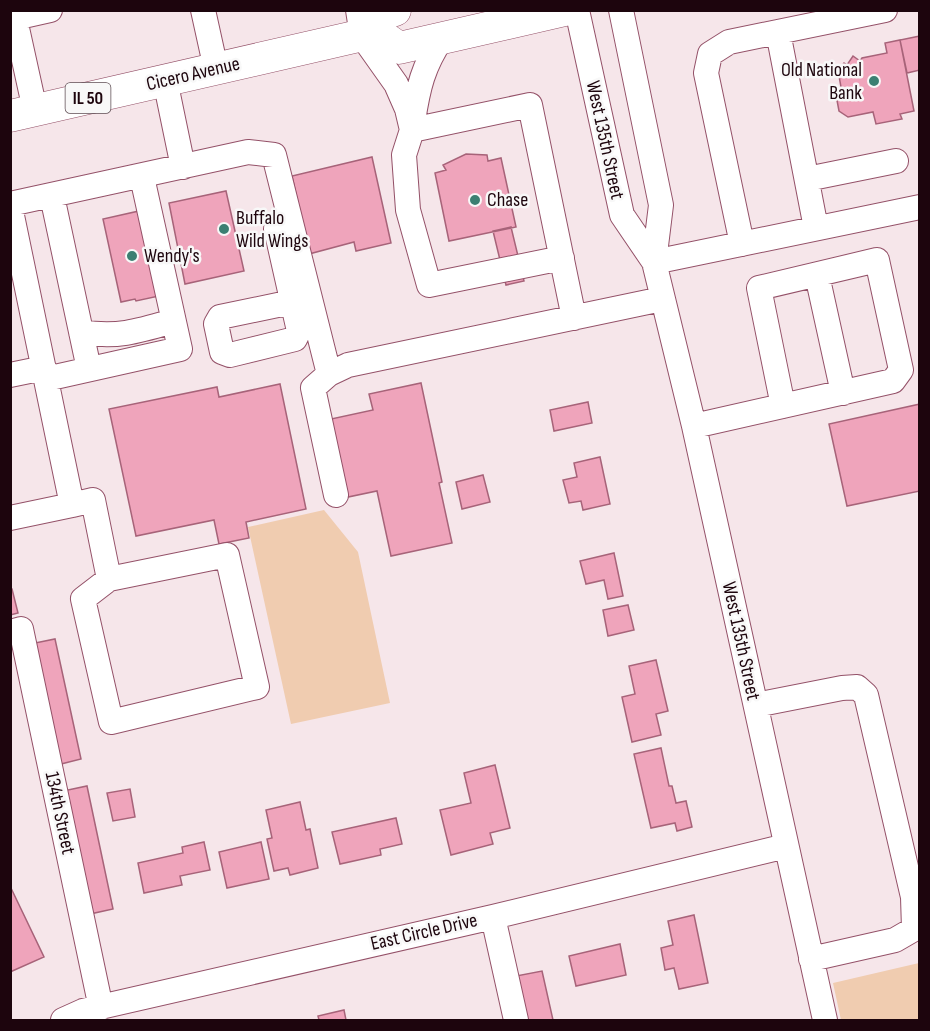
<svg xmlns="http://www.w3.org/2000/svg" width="930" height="1031" viewBox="0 0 930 1031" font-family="'Sofia Sans Condensed',sans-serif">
	<rect width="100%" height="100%" fill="#f6e6ea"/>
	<path fill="#f0ccb0" d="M324,510L358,552L390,703L291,724L248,527Z
		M919,963V1020H841L833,983Z"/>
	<path fill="#efa4bb" stroke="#a76379" stroke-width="1.5" d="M920,36V70L907,73L900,40Z
		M900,40L914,111L900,114L902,119L876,124L873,112L848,117L839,111L836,95L841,87L839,76L836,74L844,63L847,65L853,56L860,61L862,58L887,53L885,43Z
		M466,154L487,155L488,161L501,158L516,227L449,241L435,173L446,170L443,165Z
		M372,157L391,243L356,251L354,242L309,254L292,176Z
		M226,191L244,271L185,284L169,203Z
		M139,211L159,296L136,301L135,299L121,302L103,219Z
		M511,227L524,281L506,285L493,231Z
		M421,383L442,482L439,483L452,543L391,556L377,491L348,497L331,419L373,410L369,394Z
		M280,384L306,509L246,522L249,538L219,544L214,520L136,536L109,409L217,387L219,397Z
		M588,402L592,423L554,431L550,410Z
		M920,404V491L847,506L829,424Z
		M600,457L610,504L583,510L581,501L569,503L563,480L577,477L574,463Z
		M483,475L490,502L462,509L456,482Z
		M614,553L623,596L608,599L604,580L586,584L580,561Z
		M10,589H12L18,613L10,615Z
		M628,605L634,630L608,636L603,610Z
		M55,639L81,759L57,765L30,644Z
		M656,660L668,711L656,714L661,735L632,742L622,697L635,694L629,666Z
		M661,748L669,786H672L676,803L686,801L692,827L677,831L675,823L651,828L634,754Z
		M495,765L510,828L490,833L493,844L451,855L440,810L471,803L464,773Z
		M87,786L113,909L90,914L63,791Z
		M130,789L135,817L113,821L107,793Z
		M300,802L306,830L310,829L318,868L290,875L288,868L274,871L267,839L272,838L266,810Z
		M396,818L402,844L380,849L381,855L340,864L332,832Z
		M204,842L210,870L180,876L182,885L144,893L138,863L183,853L182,847Z
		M261,842L269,879L227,888L219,852Z
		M10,886L44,957L10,972Z
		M694,915L708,983L679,989L674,968L665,970L661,948L673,945L668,921Z
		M620,944L626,975L576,986L569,956Z
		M542,971L553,1020H526L516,976Z
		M344,1010L346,1020H319L318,1016Z"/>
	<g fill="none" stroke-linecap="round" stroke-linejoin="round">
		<g stroke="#945168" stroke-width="26">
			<path id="minor" d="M13,10L35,110
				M203,10L216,69
				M358,10L362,36L396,84L407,109L412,130
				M577,10L622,215L654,262
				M621,10L661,205L654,262L694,426L825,1020
				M10,19L50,10
				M778,32L816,228
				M165,80L183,167
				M413,121C418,88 423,66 442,38
				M807,179L896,161
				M52,196L89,369
				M10,204L248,152L274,155L329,374
				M10,206L72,505L93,500L109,579L227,555L257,687L111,722L83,599L109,579
				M276,229L299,331L295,339L230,355L222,352L216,324L220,317L292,302
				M742,244L706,73L710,54L729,42L885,10
				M562,258L429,285L408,210L404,155L412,130L530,105L574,318
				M654,262L920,207
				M817,275L843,393
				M81,332C118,338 139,331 173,321
				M10,375L44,368
				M46,379L180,349L142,177
				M694,426L893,381L901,370L877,260L759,288L783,406
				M336,495L313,388L329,374L348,365L662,299
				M10,518L72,505
				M10,632L21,629L101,1008
				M756,705L842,688L857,687L866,695L913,897L914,929L895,940L811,959
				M493,917L516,1020
				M63,1020L83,1011L493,917L786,846"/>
		</g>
		<g stroke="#945168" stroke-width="33">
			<path id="major" d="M376,32L384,13L395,10
				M10,116L376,32L399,48L565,10"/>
		</g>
		<use href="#minor" stroke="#fff" stroke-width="24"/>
		<use href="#major" stroke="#fff" stroke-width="32"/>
	</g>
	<g fill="#3c7f72" stroke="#f8f8f8" stroke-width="2">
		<circle cx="874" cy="81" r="6"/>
		<circle cx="475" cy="200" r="6"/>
		<circle cx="224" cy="229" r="6"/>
		<circle cx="132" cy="256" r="6"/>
	</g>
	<g text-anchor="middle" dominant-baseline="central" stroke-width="5" stroke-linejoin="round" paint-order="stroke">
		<rect fill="#f8f8f8" stroke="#5f4e54" stroke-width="1.5" x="65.5" y="83" width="45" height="30" rx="4.5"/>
		<g font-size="18" font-weight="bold" fill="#1d050d">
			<text x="88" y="98">IL 50</text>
		</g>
		<g font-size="20" fill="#1d050d" stroke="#f8f8f8" text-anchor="start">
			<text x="862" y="70" text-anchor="end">Old National<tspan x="862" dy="23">Bank</tspan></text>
			<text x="487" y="200">Chase</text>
			<text x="236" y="218">Buffalo<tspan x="236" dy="23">Wild Wings</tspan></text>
			<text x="144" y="256">Wendy's</text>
		</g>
		<g font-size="20" fill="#1d050d" stroke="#f8f8f8">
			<text transform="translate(193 74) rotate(-13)">Cicero Avenue</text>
			<text transform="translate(605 140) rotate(78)">West 135th Street</text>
			<text transform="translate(741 641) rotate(78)">West 135th Street</text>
			<text transform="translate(60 813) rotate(78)">134th Street</text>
			<text transform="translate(424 932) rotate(-13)">East Circle Drive</text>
		</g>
	</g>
	<rect width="930" height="1031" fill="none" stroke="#1d050d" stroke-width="24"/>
</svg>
